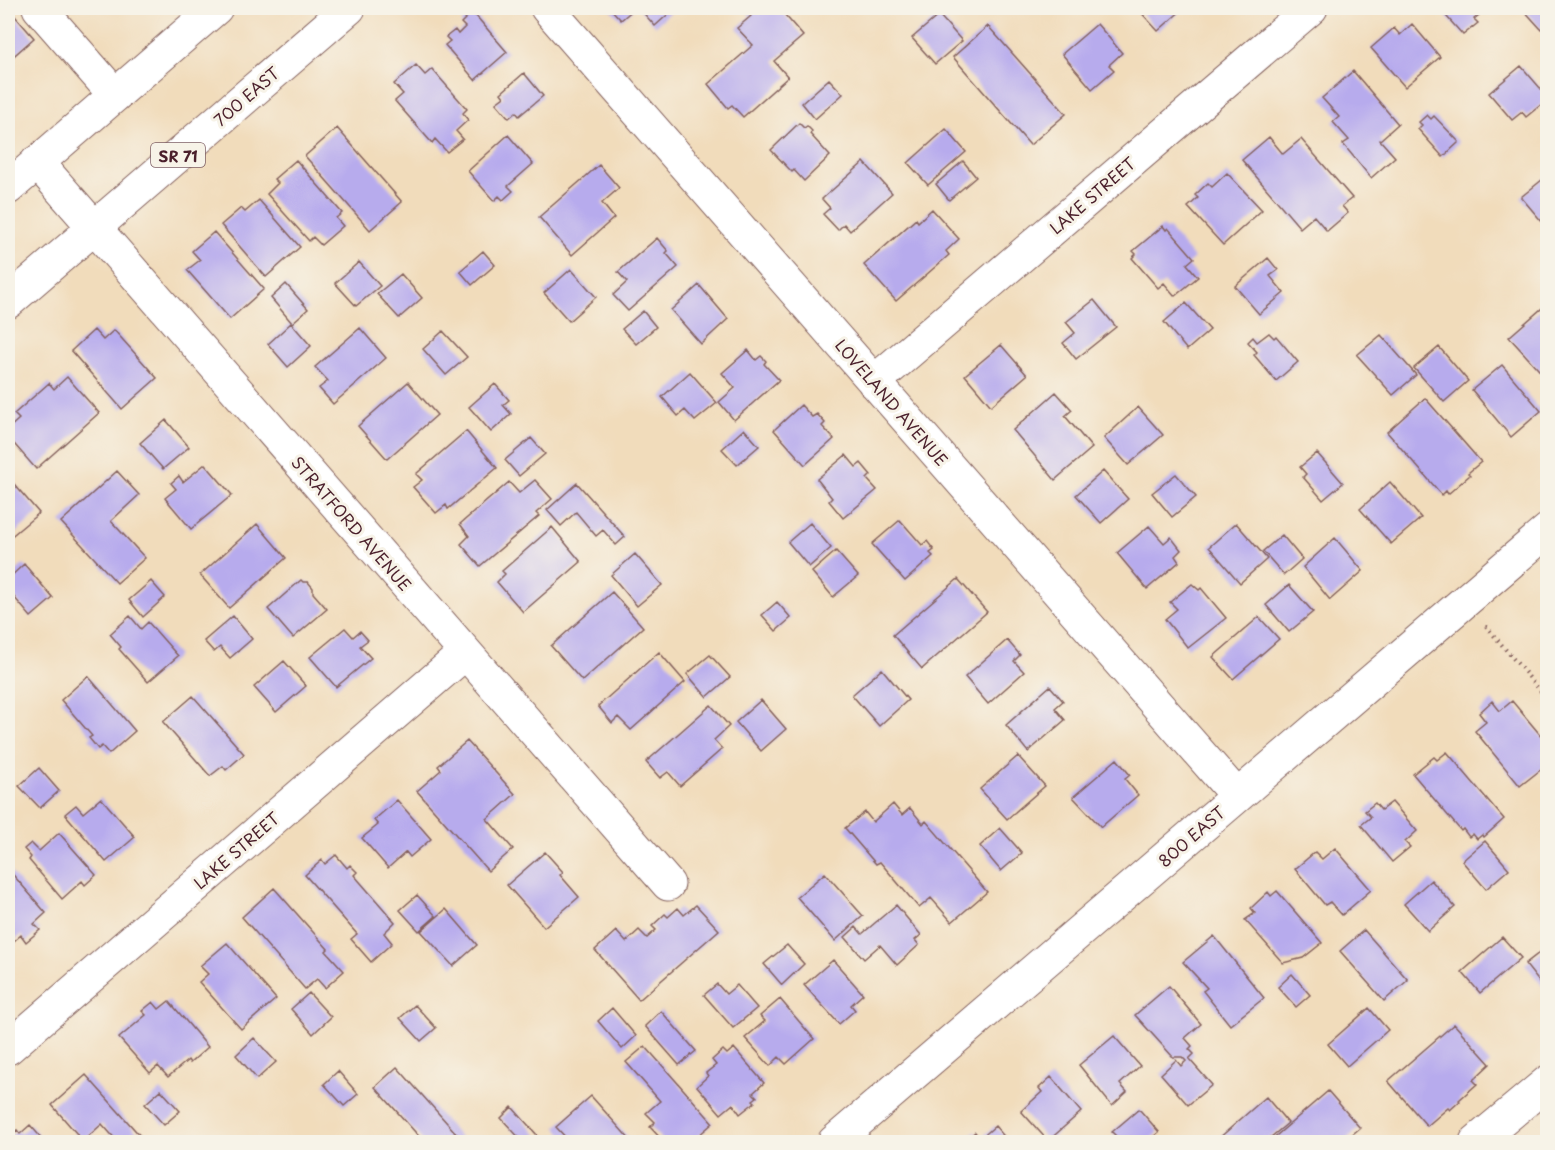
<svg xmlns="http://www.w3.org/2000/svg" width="1555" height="1150" viewBox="0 0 1555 1150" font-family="'Playpen Sans',sans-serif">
	<rect width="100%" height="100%" fill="#f7f3e8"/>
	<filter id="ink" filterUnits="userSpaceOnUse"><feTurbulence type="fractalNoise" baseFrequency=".0167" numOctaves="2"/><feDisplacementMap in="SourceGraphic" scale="12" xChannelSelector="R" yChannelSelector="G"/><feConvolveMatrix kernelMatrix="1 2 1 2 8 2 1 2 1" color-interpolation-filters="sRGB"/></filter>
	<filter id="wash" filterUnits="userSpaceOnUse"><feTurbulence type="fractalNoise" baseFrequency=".008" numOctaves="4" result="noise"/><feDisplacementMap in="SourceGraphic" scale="24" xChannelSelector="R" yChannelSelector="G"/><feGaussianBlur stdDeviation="1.35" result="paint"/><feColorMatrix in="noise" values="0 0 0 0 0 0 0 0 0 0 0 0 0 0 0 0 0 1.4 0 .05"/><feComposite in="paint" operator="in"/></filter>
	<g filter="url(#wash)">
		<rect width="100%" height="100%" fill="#f1dcbb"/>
		<g id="blocks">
			<path fill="#b7abed" d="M8,8L34,38L8,61Z
				M610,8H635L621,20Z
				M639,8H675L655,26Z
				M747,8H779L803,36L774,61L788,77L743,117L732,105L728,108L708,84L753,45L737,28L751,16L745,9Z
				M1137,8H1184L1158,31Z
				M1439,8H1488L1474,19L1478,23L1463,35Z
				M1522,8H1548V24L1541,29Z
				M470,14L476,16L507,52L475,80L445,45L450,41L446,37L455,30L458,34L465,27L461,23Z
				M939,15L962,41L935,64L912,38Z
				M1097,24L1122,53L1109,65L1114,70L1092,89L1062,54Z
				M1412,24L1440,57L1405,87L1371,48L1394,28L1400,35Z
				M988,26L1066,114L1030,145L953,57Z
				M416,65L425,75L432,69L467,109L463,113L468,120L456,131L463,139L447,152L435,139L432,143L395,101L403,94L394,84Z
				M1521,66L1548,97V99L1526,117L1522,112L1512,120L1489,93Z
				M1353,71L1398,124L1380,140L1395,157L1371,178L1343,144L1349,140L1333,122L1339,117L1322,98Z
				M524,73L543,96L519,116L516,112L509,118L496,103L504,97L501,93Z
				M829,79L843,94L815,119L802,103Z
				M1427,115L1431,119L1434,116L1459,142L1443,157L1418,129L1422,125L1419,122Z
				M799,123L804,128L807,126L812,131L810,134L830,156L804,181L794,170L792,172L771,150Z
				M337,128L402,202L370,230L305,156Z
				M946,129L966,152L928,185L908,163Z
				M508,135L533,164L508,186L513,191L503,200L499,196L494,201L468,171Z
				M1269,137L1283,154L1301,139L1352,198L1342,206L1348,213L1327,231L1314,216L1300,228L1242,160Z
				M296,160L342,213L336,218L343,226L321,245L313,237L309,241L267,194L278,183L274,179Z
				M963,161L976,177L949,200L936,184Z
				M864,162L892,193L850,231L844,224L838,230L823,214L830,208L822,199Z
				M599,165L619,188L602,203L614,218L572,255L539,217Z
				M1227,173L1262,210L1223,245L1188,207L1198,198L1195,195L1208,183L1212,187Z
				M1548,175V219L1543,223L1521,197Z
				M259,200L300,247L266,277L221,225L241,208L245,212Z
				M932,209L959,239L946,251L949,255L896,301L864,265L916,219L918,222Z
				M1163,226L1166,230L1168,228L1194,258L1187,264L1198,277L1175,296L1164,283L1158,288L1132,258L1136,254L1133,251Z
				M214,232L264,289L230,319L187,270L200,260L192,251Z
				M657,238L668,251L666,253L678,267L628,311L613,295L627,282L618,272Z
				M483,251L495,265L472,285L460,271Z
				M1268,258L1278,270L1270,276L1284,293L1259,314L1235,286Z
				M359,262L380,286L356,306L335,283Z
				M571,269L596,297L569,321L544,293Z
				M401,274L422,298L399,318L377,294Z
				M286,284L308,309L292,323L271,298Z
				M699,285L728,319L701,344L671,310Z
				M1094,300L1116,327L1076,359L1063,343L1075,333L1066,322Z
				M1186,303L1210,330L1187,350L1164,322Z
				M1548,303V380L1509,337Z
				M643,311L656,327L636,344L622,329Z
				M291,323L311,346L288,367L268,344Z
				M360,328L386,358L333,404L319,388L328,381L315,367Z
				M94,330L103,340L114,330L157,378L122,409L71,351Z
				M443,331L467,357L446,375L423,349Z
				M1269,333L1274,338L1276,336L1298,362L1276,381L1254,355L1257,352L1248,342L1253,337L1257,342Z
				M1381,335L1416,375L1393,395L1357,355Z
				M1001,345L1027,375L991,406L965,375Z
				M1439,347L1468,381L1444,402L1414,368Z
				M748,350L756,360L761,356L766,361L764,364L779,380L734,420L719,402L735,388L722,373Z
				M1502,365L1541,411L1511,437L1472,390Z
				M690,372L717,403L695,421L685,410L678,416L662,397Z
				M67,377L99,413L36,469L8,437V429L19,419L14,414L49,383L54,389Z
				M408,382L437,415L387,459L358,426Z
				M495,384L509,400L503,405L511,414L491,432L469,407Z
				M1056,392L1072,410L1065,416L1092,448L1055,480L1013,430Z
				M1425,398L1481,462L1468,473L1470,475L1448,494L1446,491L1442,495L1387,432Z
				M801,405L812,417L817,414L825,423L822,426L834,439L805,465L774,430Z
				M1138,407L1163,435L1128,465L1104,438Z
				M166,420L189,447L163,469L140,443Z
				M744,429L759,446L737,465L722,449Z
				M466,431L497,468L448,509L446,505L436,513L413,487L422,480L416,474Z
				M531,438L545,454L519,476L505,460Z
				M1317,453L1343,483L1323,500L1303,477L1306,474L1300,467Z
				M846,455L856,467L861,463L871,475L867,479L877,490L843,518L829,501L832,498L817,479Z
				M205,464L232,495L191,529L165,498L176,489L171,483L179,476L183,482Z
				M117,471L139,495L111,521L145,558L117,583L61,522Z
				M1103,471L1128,499L1101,523L1076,495Z
				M1176,474L1196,497L1172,517L1152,493Z
				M8,477L39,513L8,539Z
				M535,480L552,499L536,513L539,516L480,566L461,544L469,536L460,524L509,482L519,493Z
				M1390,482L1421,518L1391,544L1360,509Z
				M577,483L625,537L616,545L603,530L596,536L576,512L561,526L547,510Z
				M900,520L922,545L927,541L934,550L930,553L933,556L905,581L872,544Z
				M810,523L831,548L809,567L788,542Z
				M1236,523L1267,559L1240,583L1209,547Z
				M257,524L286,558L229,608L200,575Z
				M1149,526L1164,543L1171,537L1181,550L1175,556L1179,562L1147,589L1117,553Z
				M552,527L581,562L523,612L497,582L505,574L502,571Z
				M1282,535L1302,559L1284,575L1263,551Z
				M1335,538L1363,571L1330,600L1303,567Z
				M836,551L858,576L833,597L812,572Z
				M635,554L662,585L637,606L611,575Z
				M24,564L53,598L31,617L8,590V579Z
				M958,579L987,612L922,669L893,635Z
				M301,580L303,582H308L313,588V593L327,609L293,638L268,609Z
				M151,581L165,597L143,617L129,600Z
				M1192,584L1199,590L1201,588L1226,618L1188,648L1165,619L1177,609L1170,602Z
				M1289,585L1313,612L1289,632L1266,605Z
				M612,592L643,627L582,681L551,646Z
				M777,602L791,618L776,631L762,615Z
				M130,616L141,629L148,622L178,656L148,682L119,649L121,647L110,634Z
				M233,616L252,639L230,658L220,647L214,652L204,641Z
				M1259,617L1279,639L1233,679L1213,657Z
				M345,628L353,637L360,631L368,640L360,646L371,658L336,687L310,657Z
				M1007,640L1020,655L1014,661L1024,672L988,704L965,677Z
				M659,652L685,682L631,730L618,717L612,723L598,706Z
				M710,655L730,677L707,697L687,674Z
				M284,661L306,686L276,712L254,687Z
				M882,669L908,700L879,726L852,695Z
				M88,676L135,731L109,754L102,746L98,749L89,738L92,736L61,700Z
				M1050,686L1063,701L1055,708L1065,720L1028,752L1006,725Z
				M193,696L244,754L226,770L223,766L210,776L163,722Z
				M761,700L786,729L761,751L736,722Z
				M1492,701L1500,711L1512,701L1548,744V764L1520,786L1475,731L1486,722L1479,713Z
				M711,705L729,726L714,740L722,749L680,786L668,772L660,778L646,762Z
				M467,741L515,794L487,819L513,849L488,871L417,791L441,770L438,766Z
				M1447,752L1504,819L1484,837L1482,835L1477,839L1473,834L1469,837L1463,829L1461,831L1413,774L1434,757L1437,760Z
				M1018,756L1045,786L1007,819L980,789Z
				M1117,759L1130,775L1125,779L1138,795L1101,827L1073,797Z
				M39,768L59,791L40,808L19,786Z
				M101,798L135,837L106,862L65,814L76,805L83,813Z
				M397,800L431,839L410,857L406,852L388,868L362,838L378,825L374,820Z
				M1392,802L1417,831L1405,842L1410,847L1392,862L1361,825L1371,817L1365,811L1375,803L1381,810Z
				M893,804L902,815L910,808L923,824L926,821L987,892L952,922L931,898L919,908L880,862L876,864L845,828L865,812L873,822Z
				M1000,828L1022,853L1001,871L980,846Z
				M59,833L96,875L85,885L82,881L62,899L29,860L31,857L24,849L31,843L39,851Z
				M1485,841L1509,869L1486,889L1462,861Z
				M1335,848L1371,890L1342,915L1330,902L1325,905L1295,869L1315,852L1322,859Z
				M545,852L563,872L560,875L579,897L544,927L507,885Z
				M336,855L347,868L350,865L357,872L354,875L395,922L384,933L392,943L371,962L351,939L357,934L305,875L322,860L325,864Z
				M8,869L46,913L34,924L40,930L26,942L21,935L9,945L8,943Z
				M825,873L863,916L835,941L797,897Z
				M1431,880L1455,907L1428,931L1404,904Z
				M274,888L328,949L326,951L344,971L325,988L317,979L305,989L242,917Z
				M1277,891L1322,943L1303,958L1283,963L1245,920L1255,913L1251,908L1268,892L1271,896Z
				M417,895L436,916L419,931L400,910Z
				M696,905L719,930L639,1000L595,950L616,931L626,942L639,930L647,938L656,930L652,926L665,914L668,917L678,908L684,915Z
				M896,905L921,935L915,940L919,945L897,965L880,945L864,959L845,937L856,927L862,934Z
				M446,909L477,945L453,966L421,931Z
				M1364,930L1408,980L1384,1001L1340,951Z
				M1214,936L1264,998L1230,1025L1203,991L1207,988L1183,962Z
				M1502,937L1521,958L1480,993L1462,972Z
				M227,943L276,999L241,1029L199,982L208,974L200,966Z
				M787,945L804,964L782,985L764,964Z
				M1548,946V993L1525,964Z
				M833,960L863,994L851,1005L855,1010L839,1024L804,985Z
				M1292,974L1310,995L1296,1007L1278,987Z
				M717,984L726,994L737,985L757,1008L733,1028L704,995Z
				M1169,986L1201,1024L1185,1038L1192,1046L1189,1049L1194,1054L1189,1059L1212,1085L1188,1105L1161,1074L1176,1060L1181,1066L1186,1061L1182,1057H1173L1135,1015Z
				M309,993L331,1017L313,1034L291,1009Z
				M780,999L814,1039L786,1064L779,1057L770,1066L745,1038L765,1021L760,1016Z
				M169,1001L208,1047L190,1063L188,1060L168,1077L158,1066L150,1073L119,1038L146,1015L142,1011L153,1002L159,1009Z
				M415,1005L436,1028L421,1041L400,1018Z
				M612,1008L636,1036L622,1049L598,1021Z
				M1369,1008L1388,1030L1347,1066L1328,1044Z
				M661,1011L696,1051L679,1065L645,1026Z
				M1454,1024L1490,1064L1473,1080L1477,1084L1459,1100L1460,1101L1450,1110L1448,1108L1427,1126L1388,1081Z
				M1114,1036L1140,1066L1120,1084L1127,1092L1112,1106L1079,1065Z
				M254,1038L276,1062L257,1079L236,1055Z
				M645,1046L713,1123L691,1142H664L650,1127L655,1122L646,1113L660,1101L626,1062Z
				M734,1048L764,1083L753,1093L757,1097L753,1100L755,1102L740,1114L733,1104L721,1114L697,1086L708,1076L706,1073L716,1065L712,1060L723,1050L727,1054Z
				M397,1067L464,1142H424L375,1087Z
				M338,1071L358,1094L344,1106L324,1084Z
				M86,1075L142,1138L137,1142H118L102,1124L83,1141L52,1105Z
				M1051,1077L1081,1112L1048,1141L1021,1111L1042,1092L1039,1088Z
				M161,1090L180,1111L164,1125L145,1104Z
				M1328,1091L1360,1128L1343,1142H1269Z
				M591,1096L632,1142H570L556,1127Z
				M1266,1097L1288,1123L1265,1142H1221L1218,1139Z
				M512,1107L537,1135L528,1142H523L501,1118Z
				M1139,1109L1159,1132L1147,1142H1122L1112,1132Z
				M30,1125L45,1142H8V1139L17,1130L20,1134Z
				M995,1126L1009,1142H963L975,1132L980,1139Z"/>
		</g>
	</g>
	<g filter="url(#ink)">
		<use href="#blocks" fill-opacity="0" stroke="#84615d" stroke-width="1.5"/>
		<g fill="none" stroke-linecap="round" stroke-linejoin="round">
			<g stroke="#84615d" stroke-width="35">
				<path id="minor" d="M39,8L115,95
					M547,8L1237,796
					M37,162L668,884
					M874,382L1311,8
					M8,1048L465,653
					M834,1142L1548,530
					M1476,1142L1548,1082"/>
			</g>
			<g stroke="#84615d" stroke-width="35">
				<path id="major" d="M8,188L216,8
					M8,302L349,8"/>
			</g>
			<path stroke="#84615d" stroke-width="4" stroke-dasharray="1.5 4.5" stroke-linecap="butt" d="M1486,626L1548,700"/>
			<use href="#minor" stroke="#fff" stroke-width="33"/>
			<use href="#major" stroke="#fff" stroke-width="33"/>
		</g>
	</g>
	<g text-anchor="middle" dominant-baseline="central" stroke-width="6" stroke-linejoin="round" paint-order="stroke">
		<rect fill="#f7f3e8" stroke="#7e5f64" stroke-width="1.5" x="151" y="143" width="54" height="24" rx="4.5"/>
		<g font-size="15" font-weight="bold" fill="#4a1f2b">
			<text x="178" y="155">SR 71</text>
		</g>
		<g font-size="16" fill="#4a1f2b" stroke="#f7f3e8">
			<text transform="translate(246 96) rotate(-41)">700 EAST</text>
			<text transform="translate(1092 195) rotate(-41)">LAKE STREET</text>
			<text transform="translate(892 402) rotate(49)">LOVELAND AVENUE</text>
			<text transform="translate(352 523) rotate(49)">STRATFORD AVENUE</text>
			<text transform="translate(1191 836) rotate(-41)">800 EAST</text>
			<text transform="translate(236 850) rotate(-41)">LAKE STREET</text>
		</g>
	</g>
	<rect width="1555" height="1150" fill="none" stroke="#f7f3e8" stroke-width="30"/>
</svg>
